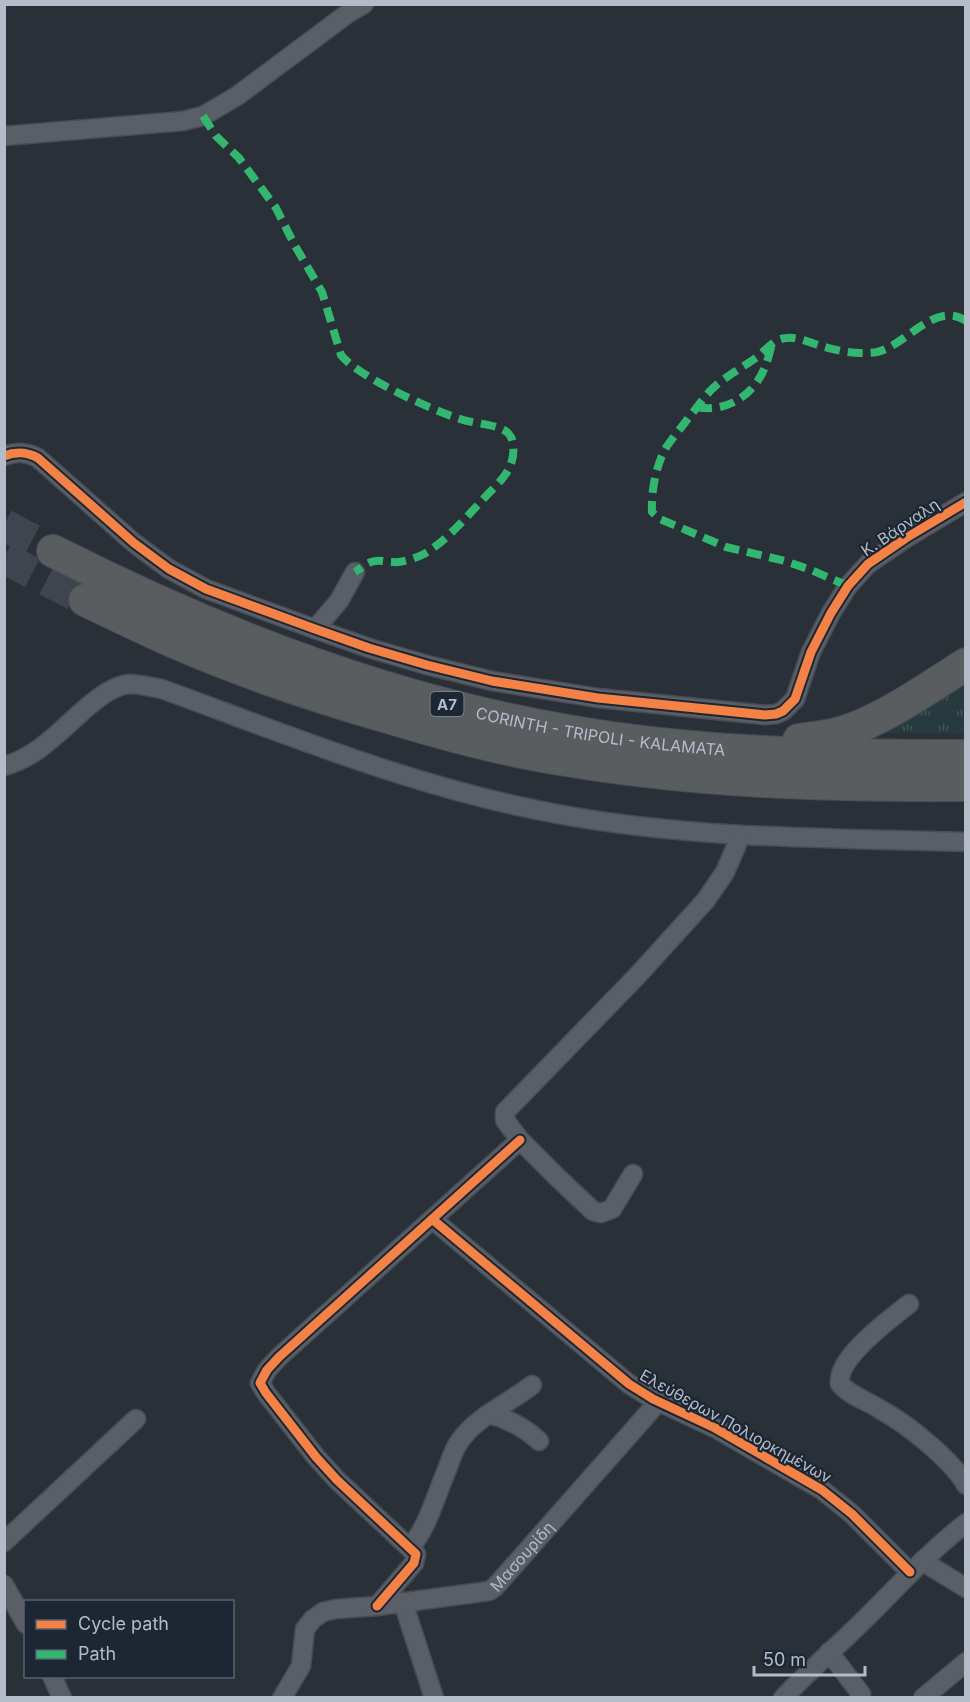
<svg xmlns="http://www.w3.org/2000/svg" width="970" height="1702" viewBox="0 0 970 1702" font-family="Inter,sans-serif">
	<defs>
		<pattern id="grass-tufts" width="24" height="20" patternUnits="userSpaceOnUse" patternTransform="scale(1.5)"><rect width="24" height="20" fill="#273a3e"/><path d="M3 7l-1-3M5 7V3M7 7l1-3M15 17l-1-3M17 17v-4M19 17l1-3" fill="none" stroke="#445559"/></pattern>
	</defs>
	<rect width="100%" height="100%" fill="#2a3038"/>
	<path fill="url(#grass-tufts)" d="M965,683V734L882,733L911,718Z"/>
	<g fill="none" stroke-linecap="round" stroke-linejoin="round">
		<path stroke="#3f454e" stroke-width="32" stroke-dasharray="32 16" stroke-linecap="butt" d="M4,525L53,551
			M4,558L85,600"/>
		<g stroke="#484c53" stroke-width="21">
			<g id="street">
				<path d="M4,136L183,121L203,116L237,96L347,14L364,4"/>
				<path d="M4,456C17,451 27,452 38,458L134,543L169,569L206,589L315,629L369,648L427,665L492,681L598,698L765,715L776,714L783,711L795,699L811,652L831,613L848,586L868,564L906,538L966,502"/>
				<path d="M315,629L339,601L355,572"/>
				<path d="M4,766C36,758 61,730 85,709C97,699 112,686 129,684C140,684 151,687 162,689C293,737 425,791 563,815C696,839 831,838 966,842"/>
				<path d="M633,1174L612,1209L601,1213L593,1211L558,1178L520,1140L505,1120V1112L637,976L706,900L725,872L741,835"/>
				<path d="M432,1219L629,1384L653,1399L715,1428L822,1490L852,1514L910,1572"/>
				<path d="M909,1304C890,1319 836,1358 840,1384C850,1396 870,1402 883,1411C908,1425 952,1460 966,1485"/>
				<path d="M489,1414C509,1419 525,1428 539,1441"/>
				<path d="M4,1542L136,1419"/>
				<path d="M410,1548C428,1526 435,1498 446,1472C450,1462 453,1451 459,1442C477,1416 508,1404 532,1385"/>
				<path d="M922,1561L966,1588"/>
				<path d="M4,1585L26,1624"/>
				<path d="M403,1602L434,1698"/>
				<path d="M377,1606L414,1563L416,1554L337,1480L316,1457L266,1393L260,1383L267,1370L279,1357L520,1140"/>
				<path d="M829,1652L861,1694"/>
				<path d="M52,1676L62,1698"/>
				<path id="s1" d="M282,1698L301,1666L305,1629L313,1619L323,1612L336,1609L377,1606L489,1591L495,1587L659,1401"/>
				<path d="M783,1698C811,1669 841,1643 869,1615C901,1583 930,1551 966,1523"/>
				<path d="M923,1698L966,1662"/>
			</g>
		</g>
		<g stroke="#474c53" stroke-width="34">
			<g id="highway">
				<path id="s2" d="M53,551C214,633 384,699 562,730C695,754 831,756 966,756"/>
				<path d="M85,600C114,614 143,628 172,641C243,672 317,697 391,718C447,735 503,750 560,759C694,782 830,786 966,785"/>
				<path d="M799,740C813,738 827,737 840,733C880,722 930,687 966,664"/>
			</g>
		</g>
		<use href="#street" stroke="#5a5e66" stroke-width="18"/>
		<use href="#highway" stroke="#5a5d60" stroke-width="32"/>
		<path stroke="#33b770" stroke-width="8" stroke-dasharray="15 8" stroke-linecap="butt" d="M203,116L216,136L239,158L276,208L294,244L322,292L341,355C358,377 432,410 460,419C474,424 499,424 508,433C511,436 513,440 513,445C516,467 501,481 487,495C468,515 448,540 424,554C416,558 402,563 393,562C385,562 379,559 371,562C365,564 360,569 355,572
			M697,407C727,413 754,395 765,367C768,360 770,351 772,344
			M848,586L811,570L785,561L726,547L660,519L652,512C651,491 656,464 667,446C674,436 682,427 689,417C697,408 704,397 712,389C726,376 742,368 757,357C766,350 775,338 787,338C797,337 809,342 818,345C837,351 857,355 877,352C907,345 935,300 966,321"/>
		<g stroke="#1d2633" stroke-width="13">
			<path id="cycleway" d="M4,456C17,451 27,452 38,458L134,543L169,569L206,589L315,629L369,648L427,665L492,681L598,698L765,715L776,714L783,711L795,699L811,652L831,613L848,586L868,564L906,538L966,502
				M432,1219L629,1384L653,1399L715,1428L822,1490L852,1514L910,1572
				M377,1606L414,1563L416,1554L337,1480L316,1457L266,1393L260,1383L267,1370L279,1357L520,1140"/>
		</g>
		<use href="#cycleway" stroke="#f48246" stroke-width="9"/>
	</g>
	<g text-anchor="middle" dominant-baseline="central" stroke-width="4.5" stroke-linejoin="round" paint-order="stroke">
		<rect fill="#1d2633" stroke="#878f9c" stroke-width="1.5" x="430.5" y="692" width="33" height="24" rx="4.5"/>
		<g font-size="15" font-weight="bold" fill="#b4bcc9">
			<text x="447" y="704">Α7</text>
		</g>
		<g font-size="16" fill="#b4bcc9" stroke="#1d2633">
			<text transform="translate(900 527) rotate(-34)">Κ. Βάρναλη</text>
			<text stroke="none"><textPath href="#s2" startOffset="580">CORINTH - TRIPOLI - KALAMATA</textPath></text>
			<text transform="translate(736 1426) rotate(29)">Ελεύθερων Πολιορκημένων</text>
			<text stroke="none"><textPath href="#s1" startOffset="315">Μασουρίδη</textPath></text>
		</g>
	</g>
	<rect width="970" height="1702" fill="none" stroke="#b4bcc9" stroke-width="12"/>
	<rect x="24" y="1600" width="210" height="78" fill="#1d2633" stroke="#59626f" stroke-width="1.5"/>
	<rect x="36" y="1620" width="30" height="9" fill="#f48246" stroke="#59626f" stroke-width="1.5"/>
	<text x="78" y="1630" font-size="18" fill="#b4bcc9">Cycle path</text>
	<rect x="36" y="1650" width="30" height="9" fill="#33b770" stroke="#59626f" stroke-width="1.5"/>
	<text x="78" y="1660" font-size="18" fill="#b4bcc9">Path</text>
	<path d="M754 1666v9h111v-9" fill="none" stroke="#b4bcc9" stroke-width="3"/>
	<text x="763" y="1666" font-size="18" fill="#b4bcc9" stroke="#1d2633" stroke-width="4.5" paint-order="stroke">50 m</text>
</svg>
